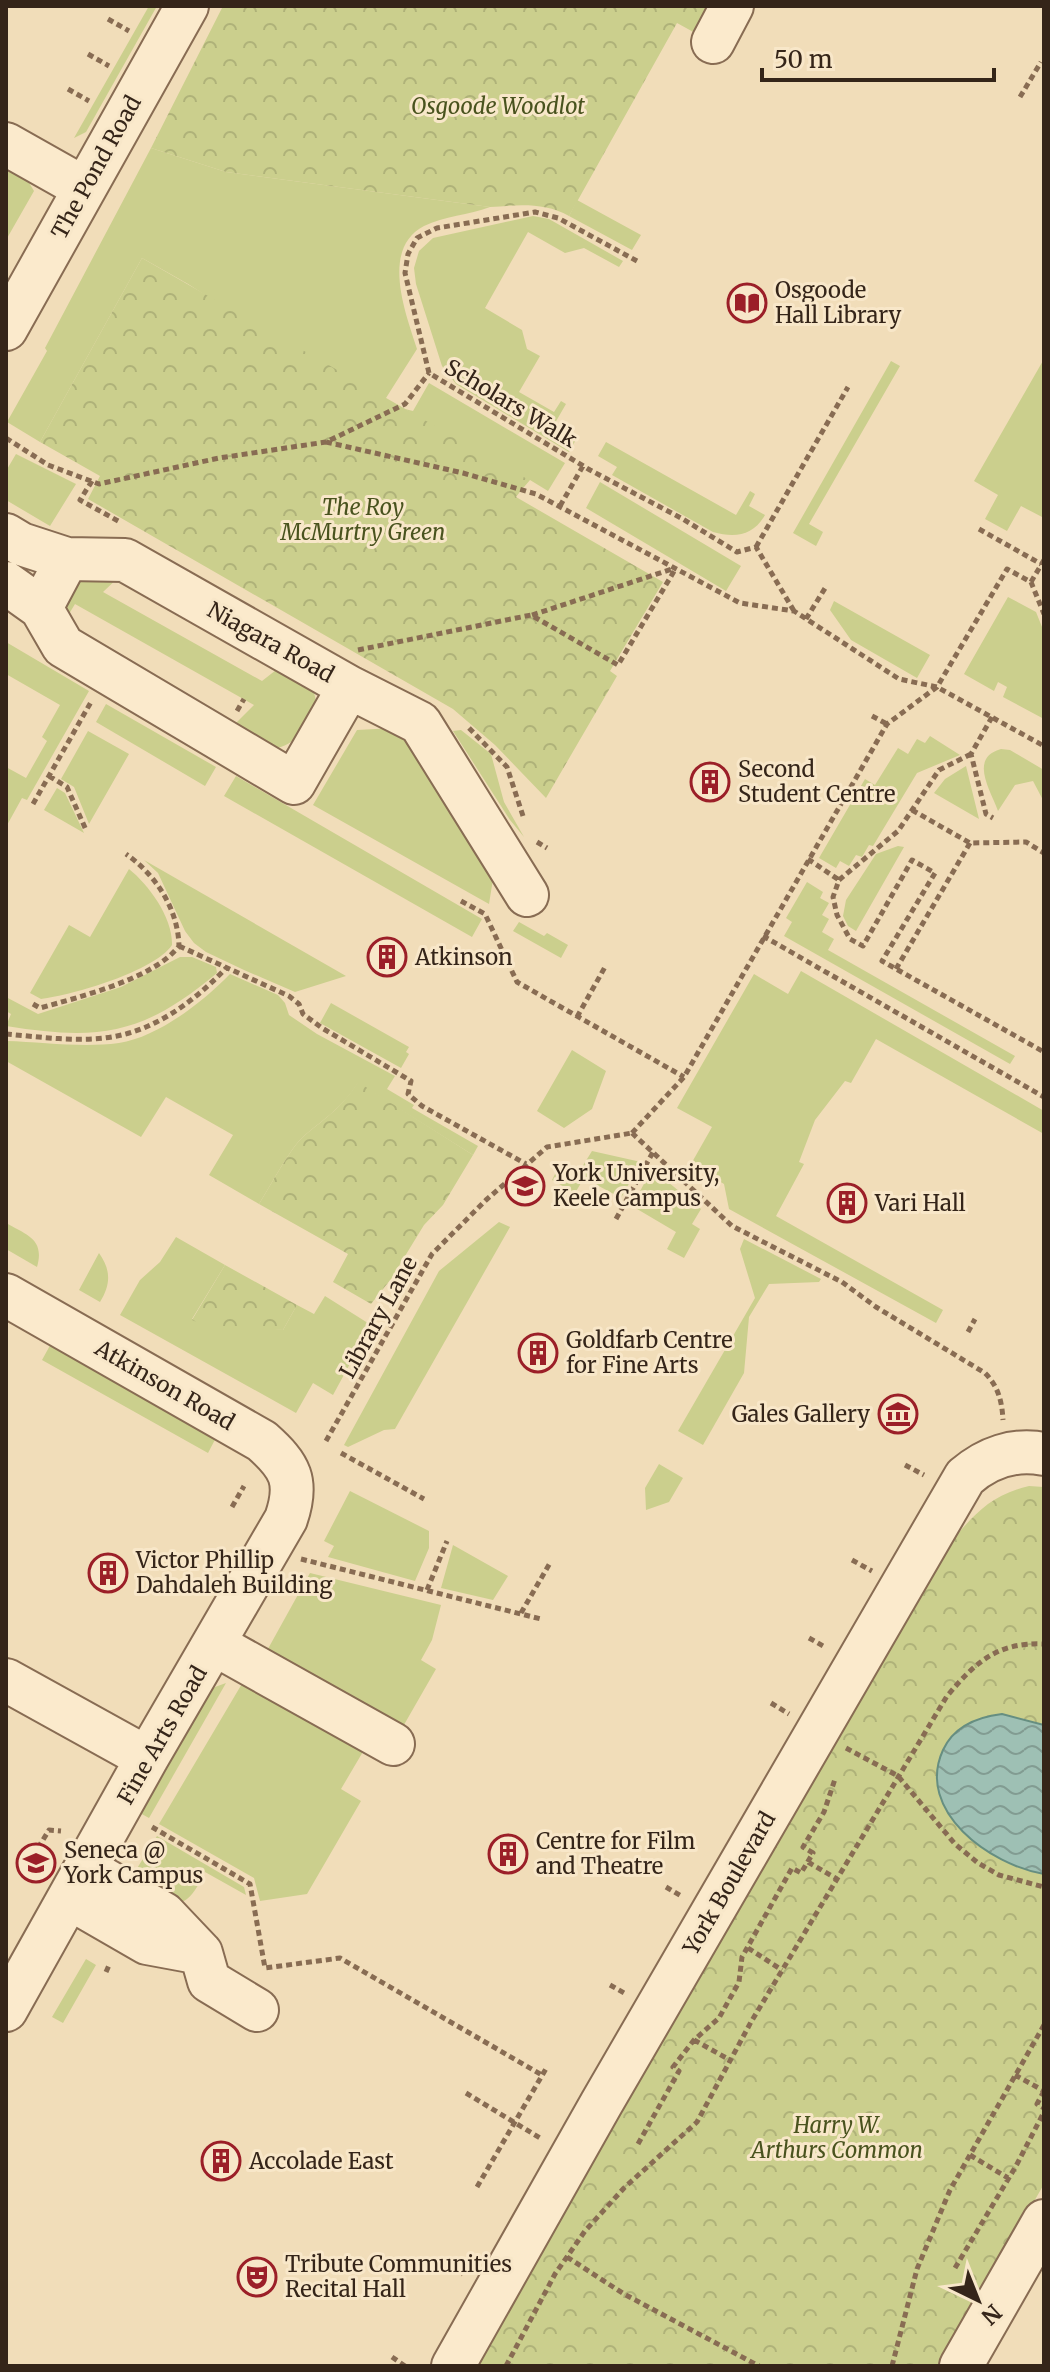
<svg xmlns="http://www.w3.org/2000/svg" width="1050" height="2372" viewBox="0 0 1050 2372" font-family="Merriweather,serif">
	<defs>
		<pattern id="forest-crowns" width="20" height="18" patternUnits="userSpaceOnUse" patternTransform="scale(2)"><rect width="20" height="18" fill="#cbcf8d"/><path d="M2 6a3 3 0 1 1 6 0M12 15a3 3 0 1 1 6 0" fill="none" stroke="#afb279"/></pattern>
		<pattern id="water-waves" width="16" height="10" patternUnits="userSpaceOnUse" patternTransform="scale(2)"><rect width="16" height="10" fill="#9ec0b4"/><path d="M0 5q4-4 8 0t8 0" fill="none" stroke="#829c92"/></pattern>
	</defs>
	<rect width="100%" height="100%" fill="#f1ddb9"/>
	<path fill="#cbcf8d" d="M149,6H157L86,132L74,138Z
		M151,148L226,172L490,207C469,215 444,216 424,226C380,249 406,314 417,349L386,398L378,406L188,284L142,258L40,442L7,422L47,351L45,348Z
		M6,163L25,176L34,191L6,240Z
		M577,200L641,235L632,250L569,216Z
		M533,216L549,219L623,261L619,267L584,248L565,253L528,232L485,308L522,330L527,349L540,356L519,392L554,412L561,401L566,404L555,423L578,436L569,452L456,384L442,366L416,284L414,268L419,251L433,238Z
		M1044,359V518L1021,506L1007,531L985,519L998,495L974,481Z
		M891,361L900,366L809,524L823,532L816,546L793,533Z
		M429,383L565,463L548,491L530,480L524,487L405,409L413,411Z
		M606,442L736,515L750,491L755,494L749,506L765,515C753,536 735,538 713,532L612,475L617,467L598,456Z
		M16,454L76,484L50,526L6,500V471Z
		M600,482L741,566L726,591L586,508Z
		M122,574L103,592L262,681L285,663L312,683L317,706C305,726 298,745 273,749L236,727V723L254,705L75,604L61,627V591L72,580Z
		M1008,597L1036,612L1044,632V719L1003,697L1007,687L998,682L994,691L964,674Z
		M834,601L930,655L917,678L851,640L830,610Z
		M6,642L89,691L27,800L22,798L6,827V767L26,778L47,741L42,737L60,705L6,674Z
		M106,704L216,767L205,786L96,722Z
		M394,728L403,732L489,866L493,879L489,904L313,805L357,730Z
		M461,730L491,754L504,802L524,837L510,820L453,731Z
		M88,731L129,754L89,824L74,787L61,779Z
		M930,736L960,755L917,773L873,846L869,845L862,857L856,855L849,866L840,861L836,868L819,858L865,779L875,785L898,748L908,754L917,739L925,743Z
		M1001,749L1010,750L1044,770V802L1033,781L1015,785L998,811C990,789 969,758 1001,749Z
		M966,766L979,819L934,793L945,779Z
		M236,776L482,919L472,937L224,796Z
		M57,788L65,793L84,833L44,810Z
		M898,846L904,847L856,931L848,926L843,916L846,900L876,854Z
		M144,860L346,976L295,992L244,970L206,952L194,943L185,931L158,873Z
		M129,869C149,885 173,918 172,945C155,971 73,995 41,999L30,993L69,925L90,937Z
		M807,882L823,892L820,898L829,903L822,915L829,919L822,932L834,939L828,950L1015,1056L1010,1064L784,936L792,922L786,918Z
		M519,922L544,936L547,933L568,945L561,958L513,931Z
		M180,957H192L216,967L217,973C143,1035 100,1041 6,1026L11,1014L6,1011V997L38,1014L121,987Z
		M801,971L1044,1111V1134L876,1039L851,1083L845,1081L815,1120L799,1162L804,1164L776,1216L943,1310L936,1323L729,1209L724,1184L691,1164L712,1127L677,1108L754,974L788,994Z
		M230,974L278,995L285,1003L289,1015L317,1034L395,1076L387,1089L414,1105L412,1108L478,1146L473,1155L358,1083C342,1107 327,1117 305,1135C291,1146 270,1187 259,1204L209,1175L233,1135L166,1097L141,1137L6,1061V1041C43,1042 82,1048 119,1043C158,1037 203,1002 230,974Z
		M331,1003L409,1047L406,1052L409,1054L401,1068L320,1023Z
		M572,1050L606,1071L592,1109L564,1128L537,1111Z
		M592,1151L641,1162L621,1198L584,1178L575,1193L552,1180L557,1170L574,1180Z
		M652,1169L701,1209L692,1224L700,1229L684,1258L667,1249L676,1232L632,1206Z
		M499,1222L510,1227L395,1429L384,1430L348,1447L344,1445L439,1271Z
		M6,1223C27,1235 45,1239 37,1267L6,1249Z
		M176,1237L225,1265L192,1319L283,1330L297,1305L314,1314L325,1296L371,1325L333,1395L313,1383L296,1413L120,1315L140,1280L160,1262Z
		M744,1239L821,1279L819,1282L769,1284L749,1317L744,1373L703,1445L678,1431L755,1298L740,1249Z
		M99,1253C111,1270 111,1284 100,1302L79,1290Z
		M53,1340L219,1432L208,1453L42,1360Z
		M659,1464L683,1478L669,1502L646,1510L645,1488Z
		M350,1491L429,1531V1548L415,1581L328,1557L334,1546L324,1541Z
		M453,1545L508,1576L493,1600L441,1588Z
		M310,1573L441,1605L432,1640L421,1660L436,1669L401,1730L264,1656Z
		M243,1682L364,1750L341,1789L361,1801L307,1894L260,1901L254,1878L159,1824Z
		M226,1683L149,1818L138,1812L206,1695L215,1687Z
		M157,1836L244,1887L246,1895L205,1872C200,1881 195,1893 187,1899C173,1910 142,1889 128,1883Z
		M86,1959L96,1965L63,2023L52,2017Z"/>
	<path fill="url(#forest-crowns)" d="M223,6H713L697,34L677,23L569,216C544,202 518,205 490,207L226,172L151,148Z
		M142,258L529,480L516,497L663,582L610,671L617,676L546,798L495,745L453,709L88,499L100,476L40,442Z
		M358,1082L473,1155L443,1205L424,1225L391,1279L371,1304L333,1282L348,1254L259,1204C270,1187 291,1146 305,1135C327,1117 342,1107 358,1082Z
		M225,1265L297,1305L283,1330L208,1327L192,1320Z
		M1029,1486L1044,1487V2184L940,2366H476L654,2051L945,1548C973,1517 987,1496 1029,1486Z"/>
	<path fill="url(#water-waves)" stroke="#668e81" stroke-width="2" d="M1002,1714L1044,1725V1874C990,1865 915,1811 943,1750C954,1726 977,1717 1002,1714Z"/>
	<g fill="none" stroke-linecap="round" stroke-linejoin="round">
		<g stroke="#886c53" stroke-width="46">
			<path id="minor" d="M713,42L732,6
				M6,144L84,188
				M6,329L187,6
				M6,535L21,544L67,559
				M6,583L41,608L63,646L294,783L349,687L125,560L67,559L41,608
				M349,687L420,723L527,895
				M6,1295L262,1441C290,1466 299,1481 286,1519L147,1758L6,2010
				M214,1644L393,1744
				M6,1680L147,1758
				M86,1869L164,1914L201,1953L209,1981L257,2010
				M69,1898L147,1943L201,1953
				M453,2366L601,2104L965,1477C987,1458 1014,1448 1044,1454
				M961,2366L1044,2221"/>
		</g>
		<path stroke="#886c53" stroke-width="5" stroke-dasharray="6 4" stroke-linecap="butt" d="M108,19L129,31
			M88,54L109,66
			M68,89L89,101
			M1020,97L1041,62
			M637,261L558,218L535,212L437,228L417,238L408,254L405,273L429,373L590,470L681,518L737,552L756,547L794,611
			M6,438L48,465L99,484L219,458L326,442L405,404L429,373
			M326,442L463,473L536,494L740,603L794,611L899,679L937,687L1044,746
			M92,481L80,500L120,522
			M560,506L583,466
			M979,529L1041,564
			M756,547L848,387
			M1031,582L1044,560
			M532,615L675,568
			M806,619L827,585
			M358,650L531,615L618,665L676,568
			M237,711L244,699
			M872,716L887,724
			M992,717L971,754L986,814L993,818
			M469,728L507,767L523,816
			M971,754L939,770L898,831L839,880L833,897L837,915L850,939L863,946L912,860L935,873L882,961L1044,1052
			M49,776L67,787L86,830
			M33,804L91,702
			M912,810L970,843L1026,842L1044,853
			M537,842L547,848
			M808,859L839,880
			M461,901L485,914L517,982L684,1077
			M763,936L1044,1097
			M179,946L289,996L299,1004L303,1014L322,1028L411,1081L408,1094L422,1106L526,1164
			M896,969L970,843
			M33,1004L40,1008C79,997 154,979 179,946C178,909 156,875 126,854
			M577,1017L605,967
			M6,1034C41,1037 82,1043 117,1036C159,1028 198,998 226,968
			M632,1133L684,1077L887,724L937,687L1007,569L1031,582L1044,614
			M632,1133L732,1226L842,1282L876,1307L985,1373C998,1386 1002,1401 1003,1420
			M616,1219L653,1152
			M968,1332L975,1319
			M326,1441L432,1254L486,1200L547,1147L632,1133
			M341,1453L424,1499
			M905,1465L924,1475
			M232,1507L244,1486
			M301,1559L541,1619
			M852,1560L872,1571
			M427,1590L447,1541
			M521,1613L550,1563
			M809,1638L825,1647
			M771,1703L789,1714
			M846,1748L898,1776L955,1844L978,1863L999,1875L1044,1887
			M152,1827L250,1884L265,1968L340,1958L542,2075
			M38,1848L49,1830L61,1831
			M808,1862L837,1879
			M666,1887L683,1897
			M748,1948L782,1970
			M106,1972L110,1963
			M610,1985L626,1994
			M694,2040L730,2060
			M1015,2075L1044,2091
			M1044,2091L1037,2104L1044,2108
			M466,2093L540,2138
			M638,2144L679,2071L673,2067L694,2040L719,2018L739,1982L742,1957L792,1868L801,1873L813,1853L803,1847L824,1812L835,1779
			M970,2155L1008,2178
			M477,2187L547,2067
			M567,2257L624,2294L759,2366
			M445,2264L463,2274
			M955,2268L1016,2166L1044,2112
			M392,2357L405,2366
			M506,2366L555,2274L585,2231L624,2188L697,2122L751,2022L947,1696C976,1662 997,1642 1044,1644
			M892,2366L917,2269L950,2190L1044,2025"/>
		<use href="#minor" stroke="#fbeacc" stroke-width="42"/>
	</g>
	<defs>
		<g id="library-ring" transform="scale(2)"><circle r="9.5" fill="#f8e7c9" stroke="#9b1f28" stroke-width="1.5"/><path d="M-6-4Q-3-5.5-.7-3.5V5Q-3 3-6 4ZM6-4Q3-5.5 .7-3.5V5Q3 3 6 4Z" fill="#9b1f28"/></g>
		<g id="building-ring" transform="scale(2)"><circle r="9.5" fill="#f8e7c9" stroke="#9b1f28" stroke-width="1.5"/><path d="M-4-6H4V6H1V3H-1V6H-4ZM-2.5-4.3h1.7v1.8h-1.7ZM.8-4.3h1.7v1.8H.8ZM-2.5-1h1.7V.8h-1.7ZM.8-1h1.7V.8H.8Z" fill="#9b1f28"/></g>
		<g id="university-ring" transform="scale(2)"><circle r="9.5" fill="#f8e7c9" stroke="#9b1f28" stroke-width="1.5"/><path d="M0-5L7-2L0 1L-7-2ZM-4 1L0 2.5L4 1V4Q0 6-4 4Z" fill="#9b1f28"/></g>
		<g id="museum-ring" transform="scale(2)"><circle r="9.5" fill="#f8e7c9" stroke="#9b1f28" stroke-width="1.5"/><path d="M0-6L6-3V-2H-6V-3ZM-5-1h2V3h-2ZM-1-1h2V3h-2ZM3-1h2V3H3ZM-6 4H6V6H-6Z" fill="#9b1f28"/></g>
		<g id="theatre-ring" transform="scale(2)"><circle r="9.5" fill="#f8e7c9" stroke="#9b1f28" stroke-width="1.5"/><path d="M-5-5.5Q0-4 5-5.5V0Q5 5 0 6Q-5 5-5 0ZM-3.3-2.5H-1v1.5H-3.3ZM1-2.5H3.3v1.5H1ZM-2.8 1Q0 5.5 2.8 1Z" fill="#9b1f28"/></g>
	</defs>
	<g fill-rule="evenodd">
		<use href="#library-ring" x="747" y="303"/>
		<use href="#building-ring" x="710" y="782"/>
		<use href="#building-ring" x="387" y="957"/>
		<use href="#university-ring" x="525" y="1186"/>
		<use href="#building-ring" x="847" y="1203"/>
		<use href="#building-ring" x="538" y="1353"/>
		<use href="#museum-ring" x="898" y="1414"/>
		<use href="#building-ring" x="108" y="1573"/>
		<use href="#building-ring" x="508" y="1854"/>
		<use href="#university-ring" x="36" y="1863"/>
		<use href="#building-ring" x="221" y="2161"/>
		<use href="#theatre-ring" x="257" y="2277"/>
	</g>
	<g text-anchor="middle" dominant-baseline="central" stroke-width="6" stroke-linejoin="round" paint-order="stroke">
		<g font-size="22" font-style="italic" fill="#49531e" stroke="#f8e7c9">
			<text x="498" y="106">Osgoode Woodlot</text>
			<text x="363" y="507">The Roy<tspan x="363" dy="25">McMurtry Green</tspan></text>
			<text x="837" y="2125">Harry W.<tspan x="837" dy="25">Arthurs Common</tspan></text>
		</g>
		<g font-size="22" fill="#352519" stroke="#f8e7c9">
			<text transform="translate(96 167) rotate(-61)">The Pond Road</text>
			<text transform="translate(511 403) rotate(31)">Scholars Walk</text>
			<text transform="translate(271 642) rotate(29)">Niagara Road</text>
			<text transform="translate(378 1317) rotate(-61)">Library Lane</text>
			<text transform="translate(165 1385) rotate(30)">Atkinson Road</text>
			<text transform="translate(162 1735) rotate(-60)">Fine Arts Road</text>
			<text transform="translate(729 1883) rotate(-60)">York Boulevard</text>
		</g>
		<g font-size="22" fill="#352519" stroke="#f8e7c9" text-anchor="start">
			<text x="775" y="290">Osgoode<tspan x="775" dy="25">Hall Library</tspan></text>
			<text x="738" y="769">Second<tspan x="738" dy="25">Student Centre</tspan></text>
			<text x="415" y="957">Atkinson</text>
			<text x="553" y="1173">York University,<tspan x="553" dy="25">Keele Campus</tspan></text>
			<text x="875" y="1203">Vari Hall</text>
			<text x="566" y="1340">Goldfarb Centre<tspan x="566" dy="25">for Fine Arts</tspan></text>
			<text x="870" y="1414" text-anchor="end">Gales Gallery</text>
			<text x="136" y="1560">Victor Phillip<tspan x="136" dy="25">Dahdaleh Building</tspan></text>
			<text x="536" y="1841">Centre for Film<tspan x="536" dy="25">and Theatre</tspan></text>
			<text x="64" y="1850">Seneca @<tspan x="64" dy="25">York Campus</tspan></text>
			<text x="249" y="2161">Accolade East</text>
			<text x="285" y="2264">Tribute Communities<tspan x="285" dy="25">Recital Hall</tspan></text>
		</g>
	</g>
	<rect width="1050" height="2372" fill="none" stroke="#352519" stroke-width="16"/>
	<g transform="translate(978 2300) rotate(137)" stroke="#f8e7c9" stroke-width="6" paint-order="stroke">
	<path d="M0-6L14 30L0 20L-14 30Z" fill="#352519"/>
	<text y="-12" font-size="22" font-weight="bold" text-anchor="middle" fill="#352519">N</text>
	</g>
	<path d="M762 68v12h232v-12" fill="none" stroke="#352519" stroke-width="4"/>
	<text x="774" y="68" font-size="24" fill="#352519" stroke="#f8e7c9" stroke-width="6" paint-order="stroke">50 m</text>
</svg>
